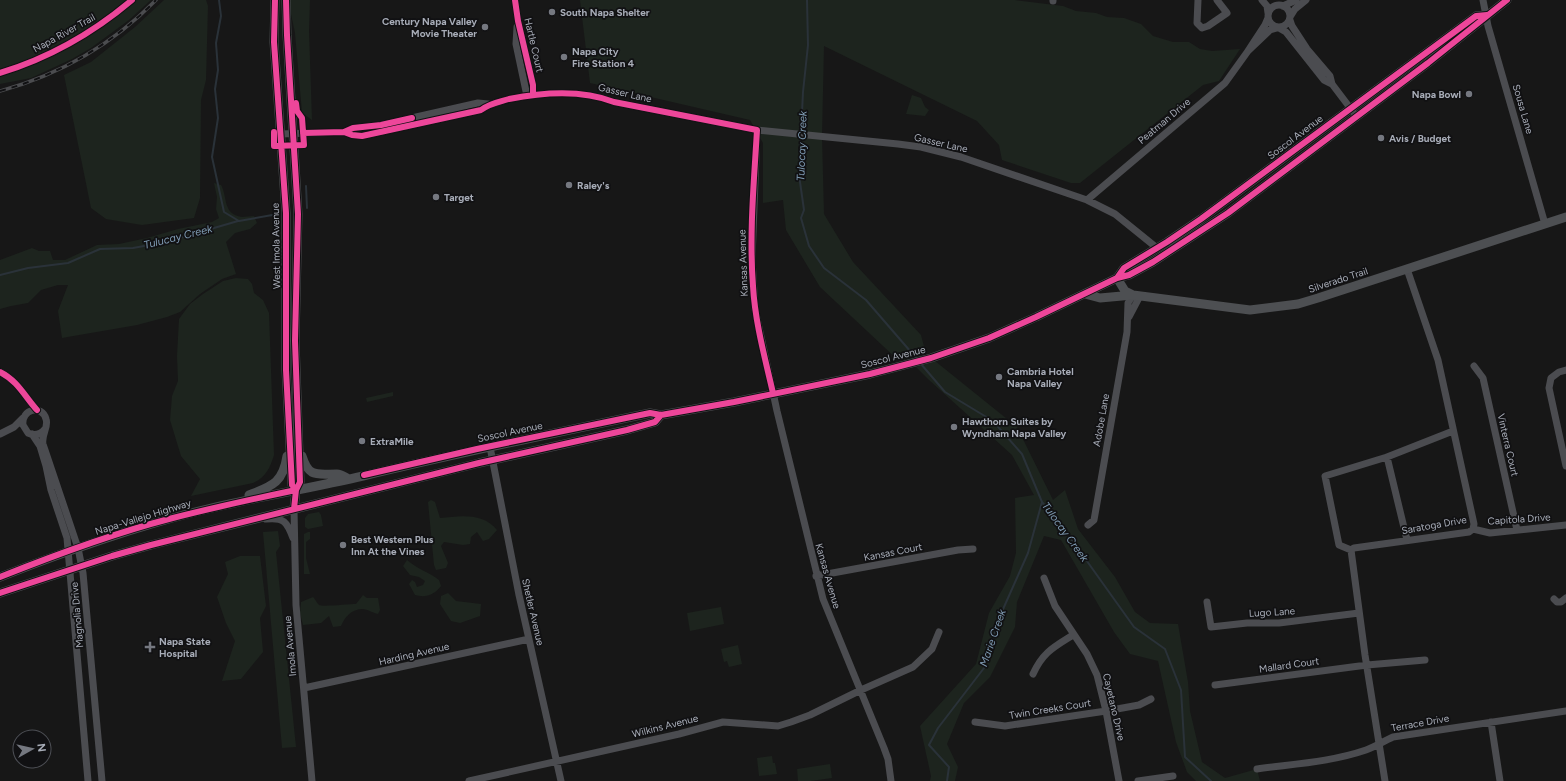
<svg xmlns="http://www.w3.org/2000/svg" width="1566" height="781" viewBox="0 0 1566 781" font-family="Figtree,sans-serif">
	<rect width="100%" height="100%" fill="#171717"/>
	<path fill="#1d241e" d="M0,0H151L129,20L91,48L72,59L31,78L0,84Z
		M164,0H206L208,6L206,80L201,100L200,198L194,218L142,225L106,219L91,208L64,75L91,62L135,27Z
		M288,0H310L309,31L312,120L302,113L295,33Z
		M580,0H1015L1063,6L1076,11L1096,13L1107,17L1124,18L1141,24L1153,36L1173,42H1189L1200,49L1212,51L1240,49L1219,81L1203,85L1080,183H1071L1002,160L999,145L977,121L824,46L822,136L824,214L853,262L921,335L926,354L899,361L820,287L786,230L783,200L763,203V143L750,120L590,83Z
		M912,95L921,98L925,107L929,110L925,116L906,114Z
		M214,183L221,185C228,197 222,214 242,217C246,217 250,216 254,216L257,223L250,229L235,233L226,242L236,274L222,279L200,294L180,312L167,317L137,325L62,338L58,311L68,285H58L41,290L28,303L11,306L0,309V260L32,248L39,251H50L53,260H65L97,245L119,244L147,238L178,229L212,222L219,218L216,209L217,197Z
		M236,278L248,279L252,284L254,293L263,300L269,313L274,455C270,468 266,477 253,483L191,496L200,479L181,456L170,420L172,396L178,381L177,356L179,319L190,304L203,294L223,281Z
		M935,361L1017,427L1053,500L1065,490L1078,529L1115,577L1135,612L1150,623L1178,624L1188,682L1190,711L1202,762L1225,778L1257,769L1260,781H1196L1187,772L1176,742L1158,661L1130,654L1114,632L1061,540L1044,536L1017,602L1015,627L990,677L964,703L947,744L958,767L955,781H930L931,776L920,726L976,664L989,613L1010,576L1016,553L1015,498L1034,495L1012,455L929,380L916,367Z
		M393,392V396L367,402L366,398Z
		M431,500L435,502L440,518C459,516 483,512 497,530L489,539L483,541L477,532L471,537L470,544L463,545L444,542L441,546L448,563L446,568L436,570L434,565L428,502Z
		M319,512L321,515L323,526L308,529L305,527V518L308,514Z
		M278,531L280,546L276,552L296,747L282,748L263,532Z
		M308,532H310V539L306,542V558L310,574H304V534Z
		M240,556H260L266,606L260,618L263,652L241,679L222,681L235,641L226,623L217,597L228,574L225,562Z
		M407,560C417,569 429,572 439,580L441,586C434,595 426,598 415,595L409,584L412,580L415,582L417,587L423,585L425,581L419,577L410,575L403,566Z
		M448,593L456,601L481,604L480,616L460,623L451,621L440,604L441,596Z
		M363,595L367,598H378L380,610L378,614C373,613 367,609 363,609C351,609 345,617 341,626L333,627L329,616L321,623L303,625L300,613L301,602L313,597C315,599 317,603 319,605C323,607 349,604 356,604Z
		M721,607L724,624L690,631L687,613Z
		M738,645L742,664L729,667L727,661L724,662L721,649Z
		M772,756L773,763H775L777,774L759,776L757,758Z
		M830,764L832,778L811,781H798L797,769Z"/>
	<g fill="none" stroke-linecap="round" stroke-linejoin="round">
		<path stroke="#2a3239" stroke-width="2" d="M219,0L221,16L216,43L218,70L215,89L218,118L212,157L224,212L239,221L278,214
			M807,0L808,45L803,92L799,175L804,210L801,218L809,246L824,268L866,300L917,359
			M306,186L307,208
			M0,275L28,268L68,263L100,249L133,248L166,242L238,221
			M921,364L945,392L993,421L1022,454L1042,502L1059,522L1134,627L1165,649L1181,690L1185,757L1211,781
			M947,781L949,767L929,745L938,728L984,668L1000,616L1028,553L1042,502"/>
		<path stroke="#4b4c50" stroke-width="7" d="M515,0L518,21L533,85V95
			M1198,0L1197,23L1202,28L1208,26L1227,13L1217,0
			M1262,0L1267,6L1268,13
			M1483,0L1488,26L1545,224
			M1053,1V0
			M1268 16a11 11 0 1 1 22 0a11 11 0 1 1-22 0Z
			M1283,6L1296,0
			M1290,17L1295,9L1306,0
			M1268,18L1265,25L1248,51L1270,30L1277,28
			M1290,20L1292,26L1307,49L1330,76L1332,84L1357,117
			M517,27L516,44L527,96
			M1279,28L1286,32L1324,80L1332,84
			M757,130L752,259L755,309L777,411L823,599L884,748L888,759L891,781
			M344,132L353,128L381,125L478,103L488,104
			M280,134L344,132L352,135L362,136L481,110C490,103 499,102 509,99C544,92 581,89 614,102L757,130L898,144L921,147L961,157L1087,200L1115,214L1157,248
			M1087,200L1225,83L1248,51
			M1129,317L1140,296
			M1474,366L1483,378L1517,530
			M1566,370L1559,372L1551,378L1549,388L1566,466
			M0,372C18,381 25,397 37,410
			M45,429C40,435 34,436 28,433L23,425C21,409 42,404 46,419C49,427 41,435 43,444L78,548L83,573L102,781
			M0,434L14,427L23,418
			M32,434L40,446L46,466L51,490L67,538L88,781
			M490,447L519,595L561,781
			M1387,457L1407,540
			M294,509L296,605L312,781
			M266,519C284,517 287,522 293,538
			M1088,525L1094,520L1127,332L1128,303L1133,295
			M1473,529L1490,533L1566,525
			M1351,550L1339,545L1325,476L1387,457L1453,431
			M816,576L958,550L973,549
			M1044,578L1055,606L1087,654L1097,675L1106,711L1119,781
			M1554,599L1557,602H1561L1566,598
			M1207,602L1211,627L1247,623H1279L1359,613
			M1033,674C1043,652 1054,647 1073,635
			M1215,685L1367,665L1425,660
			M304,688L529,639
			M975,722L1005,726L1106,711L1139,705L1151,699
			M1491,722L1500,781
			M1257,769C1293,764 1331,762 1366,750C1375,747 1384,741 1393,737L1566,711
			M469,781L679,734L723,722L778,726L791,722L810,715L861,690L913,667L932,649L939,632
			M1138,781L1173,776
			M1385,781L1365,655L1351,550L1354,548L1469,532L1473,529L1474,524L1438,360L1407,269"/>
		<path stroke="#4d4f52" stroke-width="9" d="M275,0L274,42L286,213V370L292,485L296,490
			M286,0L287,35L298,214L295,341L300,482L296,490L294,509
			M1117,278L1125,291L1133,295L1250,310L1298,304L1318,298L1566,217
			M1117,278L1124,268L1167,242L1201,219L1476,16L1487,15
			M1085,294L1100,298L1133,295
			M302,456C309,478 316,474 337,474C341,474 345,477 349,479
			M249,495C272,486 283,483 287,456
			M0,577C64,552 128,529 195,512C251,498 307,489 363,476C458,453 554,433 650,413L661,415L734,402L870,374L931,358L989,338L1036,317L1117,278L1129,275L1153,262L1228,213L1428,63L1507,0
			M0,593L112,556L151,545L479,463L627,430L655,422L661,415"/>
		<g stroke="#4b4c4f" stroke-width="3.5">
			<path id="rail" d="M0,91C59,75 113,44 156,0"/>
		</g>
		<use href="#rail" stroke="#111113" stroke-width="2" stroke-dasharray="6" stroke-linecap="butt"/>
		<g stroke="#111113" stroke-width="8">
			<path id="cycleway" d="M275,0L274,42L286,213V370L292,485L296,490
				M286,0L287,35L298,214L295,341L300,482L296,490L294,509
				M515,0L518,21L533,85V95
				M0,73C49,58 93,33 132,0
				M274,132V146L304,145L302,118L297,111L296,103
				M344,132L353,128L381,125L412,118
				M303,133L344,132L352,135L362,136L481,110C490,103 499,102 509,99C544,92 581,89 614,102L757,130C754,182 749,234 753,286C755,322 765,358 773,393
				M1117,278L1124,268L1167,242L1201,219L1476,16L1487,15
				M0,372C18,381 25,397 37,410
				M364,475L477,449L650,413L661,415L734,402L870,374L931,358L989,338L1036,317L1117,278L1129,275L1153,262L1228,213L1428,63L1507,0
				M0,577C55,555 111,534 169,519C211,508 253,499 296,490
				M0,593L112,556L151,545L479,463L627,430L655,422L661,415"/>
		</g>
		<use href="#cycleway" stroke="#ed469a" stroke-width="6"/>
	</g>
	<g fill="#757880" stroke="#111113" stroke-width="1.5">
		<circle cx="552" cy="12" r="4"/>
		<circle cx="485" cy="27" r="4"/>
		<circle cx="564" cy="57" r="4"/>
		<circle cx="1469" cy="94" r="4"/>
		<circle cx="1381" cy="138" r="4"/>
		<circle cx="569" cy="185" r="4"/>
		<circle cx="436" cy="197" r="4"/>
		<circle cx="999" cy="377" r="4"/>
		<circle cx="954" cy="427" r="4"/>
		<circle cx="362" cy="441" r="4"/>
		<circle cx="343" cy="545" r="4"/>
		<path d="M148 641h4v4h4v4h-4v4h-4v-4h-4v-4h4z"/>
	</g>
	<g text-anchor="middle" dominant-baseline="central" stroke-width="3.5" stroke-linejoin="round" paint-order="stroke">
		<g font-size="10" font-weight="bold" fill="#a8adb8" stroke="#111113" text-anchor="start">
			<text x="560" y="12">South Napa Shelter</text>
			<text x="477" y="21" text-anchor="end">Century Napa Valley<tspan x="477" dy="12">Movie Theater</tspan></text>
			<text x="572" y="51">Napa City<tspan x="572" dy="12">Fire Station 4</tspan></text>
			<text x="1461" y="94" text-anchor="end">Napa Bowl</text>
			<text x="1389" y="138">Avis / Budget</text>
			<text x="577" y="185">Raley's</text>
			<text x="444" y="197">Target</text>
			<text x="1007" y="371">Cambria Hotel<tspan x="1007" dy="12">Napa Valley</tspan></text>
			<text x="962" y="421">Hawthorn Suites by<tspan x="962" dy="12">Wyndham Napa Valley</tspan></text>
			<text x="370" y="441">ExtraMile</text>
			<text x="351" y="539">Best Western Plus<tspan x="351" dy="12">Inn At the Vines</tspan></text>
			<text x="159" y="641">Napa State<tspan x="159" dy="12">Hospital</tspan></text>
		</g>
		<g font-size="10" fill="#a8adb8" stroke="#111113">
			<text transform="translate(64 33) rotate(-29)">Napa River Trail</text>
			<text transform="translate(534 45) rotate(77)">Hartle Court</text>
			<text transform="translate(625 93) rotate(13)">Gasser Lane</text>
			<text transform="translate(1523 109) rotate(74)">Sousa Lane</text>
			<text transform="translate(1164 121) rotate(-40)">Peatman Drive</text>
			<text transform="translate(1295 137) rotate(-37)">Soscol Avenue</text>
			<text transform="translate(941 143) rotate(13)">Gasser Lane</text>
			<text transform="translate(276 246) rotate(-91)">West Imola Avenue</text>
			<text transform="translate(743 263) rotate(-92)">Kansas Avenue</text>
			<text transform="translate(1338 280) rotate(-18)">Silverado Trail</text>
			<text transform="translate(893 357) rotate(-14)">Soscol Avenue</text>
			<text transform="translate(1101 420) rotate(-80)">Adobe Lane</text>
			<text transform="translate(510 432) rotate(-12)">Soscol Avenue</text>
			<text transform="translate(1508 445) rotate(77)">Vinterra Court</text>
			<text transform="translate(143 517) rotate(-17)">Napa-Vallejo Highway</text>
			<text transform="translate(1519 519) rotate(-4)">Capitola Drive</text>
			<text transform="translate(1434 525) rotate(-10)">Saratoga Drive</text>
			<text transform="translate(893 552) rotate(-11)">Kansas Court</text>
			<text transform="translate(828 576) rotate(74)">Kansas Avenue</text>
			<text transform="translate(533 612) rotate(77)">Shetler Avenue</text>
			<text transform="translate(1272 612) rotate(-3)">Lugo Lane</text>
			<text transform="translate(77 615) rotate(-95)">Magnolia Drive</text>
			<text transform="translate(290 646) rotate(-95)">Imola Avenue</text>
			<text transform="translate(414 654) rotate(-13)">Harding Avenue</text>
			<text transform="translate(1289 665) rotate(-8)">Mallard Court</text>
			<text transform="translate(1114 707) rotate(77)">Cayetano Drive</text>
			<text transform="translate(1050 709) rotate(-9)">Twin Creeks Court</text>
			<text transform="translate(1420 723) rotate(-10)">Terrace Drive</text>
			<text transform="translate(665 726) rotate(-14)">Wilkins Avenue</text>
		</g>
		<g font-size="11" font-style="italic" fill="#7f9bb3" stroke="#111113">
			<text transform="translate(802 146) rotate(-88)">Tulocay Creek</text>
			<text transform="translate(178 237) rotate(-14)">Tulucay Creek</text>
			<text transform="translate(1065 532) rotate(54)">Tulocay Creek</text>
			<text transform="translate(993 638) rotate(-71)">Marie Creek</text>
		</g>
	</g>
	<g transform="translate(32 749) rotate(82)"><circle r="19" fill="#111113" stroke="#4d4f55"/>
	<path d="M0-3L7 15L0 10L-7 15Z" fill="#757880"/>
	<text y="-6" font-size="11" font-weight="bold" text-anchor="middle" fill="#a8adb8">N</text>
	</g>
</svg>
